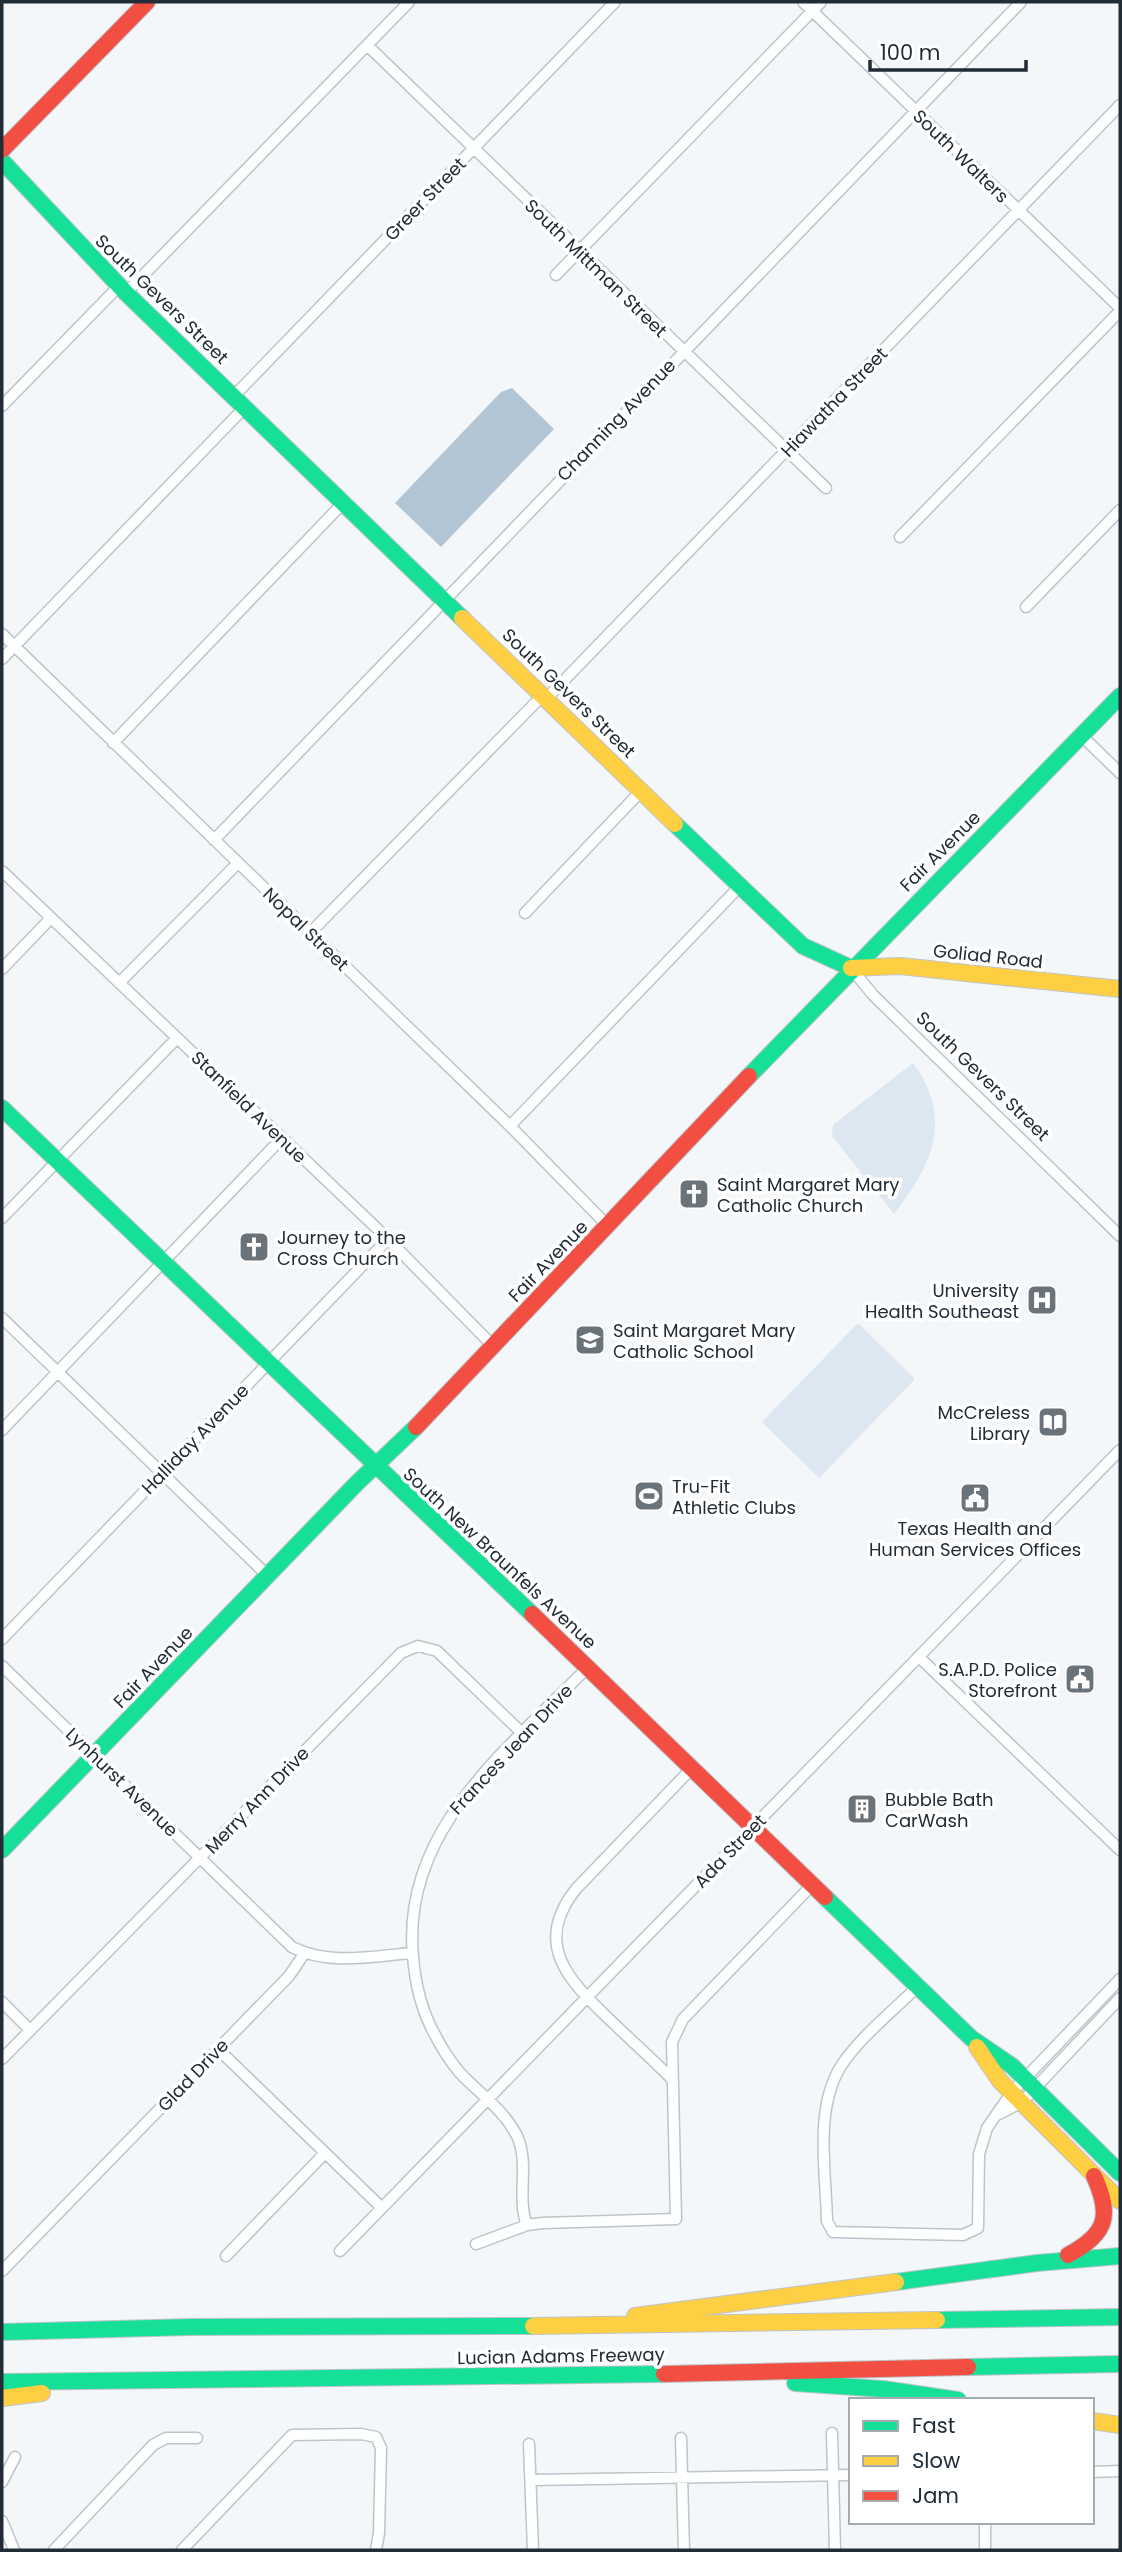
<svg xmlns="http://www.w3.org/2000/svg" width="1122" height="2552" viewBox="0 0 1122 2552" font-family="Poppins,sans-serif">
	<rect width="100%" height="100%" fill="#f4f7f9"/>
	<path fill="#dce7f1" d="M913,1063C954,1118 932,1165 894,1214L832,1136L833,1125Z
		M858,1323L915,1379L819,1478L762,1422Z"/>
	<path fill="#b2c5d5" d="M512,388L554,429L441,547L395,503L501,392Z"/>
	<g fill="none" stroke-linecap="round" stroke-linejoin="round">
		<g stroke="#bec4ca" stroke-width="13">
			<path id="street" d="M803,2L1120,308
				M367,45L826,488
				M556,275L821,2
				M126,293L409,2
				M234,396L615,2
				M2,406L119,286
				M900,537L1120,311
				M1026,607L1120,510
				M2,634L510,1126L608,1226
				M2,659L245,407
				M547,698L1120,105
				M1082,736L1120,773
				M113,743L344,502
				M214,840L1021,2
				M2,871L388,1239L493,1346
				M525,913L641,791
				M310,933L543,695
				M851,968L873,995L1120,1236
				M2,969L51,918
				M119,983L238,863
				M510,1126L740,886
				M2,1218L177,1038
				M2,1318L268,1576
				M2,1430L282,1138
				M2,1639L388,1239
				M919,1657L1120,1850
				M2,1666L292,1947C328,1966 374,1956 412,1953
				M917,1987C892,2012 860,2037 841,2066C814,2109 826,2172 827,2221L833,2232L963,2235L978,2228L979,2154L987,2128L1012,2092L1120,1979
				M2,2002L30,2030
				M218,2049L382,2208
				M2,2059L401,1653L418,1646L437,1651L523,1734
				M672,2079C652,2059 631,2040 610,2020C569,1981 532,1944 576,1889L692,1768
				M999,2114L1022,2102L1120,1998
				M527,2225C516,2198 530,2164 517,2136C504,2110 479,2093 460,2073C450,2061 441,2047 434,2033C421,2009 415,1983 413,1956C401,1830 508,1749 588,1667
				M476,2244L527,2225L542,2223L676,2219L672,2042L683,2019L812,1885
				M340,2251L1120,1450
				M226,2256L325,2153
				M2,2271L289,1976L304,1954
				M832,2433L835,2550
				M681,2438L684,2550
				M529,2444L533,2550
				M1092,2472L1120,2471
				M531,2480L851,2475
				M2,2482L15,2457
				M2,2521L14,2550
				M985,2522V2550
				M54,2550L153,2445L166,2438H197
				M182,2550L292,2435L361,2434L376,2437L381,2448L379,2533L376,2550"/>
		</g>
		<g stroke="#bec4ca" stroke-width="18">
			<path id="fast" d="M2,161L126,293L462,618
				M675,824L803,946L851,968
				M749,1076L1120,696
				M2,1108L532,1614
				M2,1850L357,1483L416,1427
				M825,1897L971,2038L1012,2066L1120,2173
				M896,2282L1037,2263L1120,2256
				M937,2320L1120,2317
				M2,2332L191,2327L533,2326
				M968,2367L1120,2364
				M2,2382L664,2374
				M795,2383L883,2389L958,2400"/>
		</g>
		<g stroke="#bec4ca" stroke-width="18">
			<path id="slow" d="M462,618L675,824
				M851,968L900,966L1120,989
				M977,2047L1000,2081L1120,2201
				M635,2316L896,2282
				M533,2326L937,2320
				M2,2398L42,2393
				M1092,2421L1120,2425"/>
		</g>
		<g stroke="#bec4ca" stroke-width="18">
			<path id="jam" d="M2,150L147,2
				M416,1427L749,1076
				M532,1614L825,1897
				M1068,2255C1107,2234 1112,2216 1094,2176
				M664,2374L968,2367"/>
		</g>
		<use href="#street" stroke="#fdfefe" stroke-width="10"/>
		<use href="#fast" stroke="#16e098" stroke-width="16"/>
		<use href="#slow" stroke="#ffcf43" stroke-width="16"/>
		<use href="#jam" stroke="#f24e42" stroke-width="16"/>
	</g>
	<defs>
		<g id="church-square" transform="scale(1.575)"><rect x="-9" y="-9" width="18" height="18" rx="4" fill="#6b737a" stroke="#fff"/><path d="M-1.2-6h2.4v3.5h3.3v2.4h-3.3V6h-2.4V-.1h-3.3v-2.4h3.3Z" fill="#fff"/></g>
		<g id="hospital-square" transform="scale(1.575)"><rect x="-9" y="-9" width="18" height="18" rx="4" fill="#6b737a" stroke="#fff"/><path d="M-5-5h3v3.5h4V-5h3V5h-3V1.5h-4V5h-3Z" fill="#fff"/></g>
		<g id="school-square" transform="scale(1.575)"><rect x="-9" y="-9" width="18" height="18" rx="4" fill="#6b737a" stroke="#fff"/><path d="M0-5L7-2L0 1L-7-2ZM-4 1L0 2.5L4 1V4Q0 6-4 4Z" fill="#fff"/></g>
		<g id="library-square" transform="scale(1.575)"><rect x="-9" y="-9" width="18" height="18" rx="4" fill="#6b737a" stroke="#fff"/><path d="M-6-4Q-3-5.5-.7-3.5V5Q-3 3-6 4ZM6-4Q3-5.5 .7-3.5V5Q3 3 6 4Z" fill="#fff"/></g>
		<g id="stadium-square" transform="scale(1.575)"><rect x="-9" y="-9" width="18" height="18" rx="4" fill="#6b737a" stroke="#fff"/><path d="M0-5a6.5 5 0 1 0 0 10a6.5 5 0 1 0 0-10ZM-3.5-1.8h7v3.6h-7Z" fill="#fff"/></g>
		<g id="civic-square" transform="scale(1.575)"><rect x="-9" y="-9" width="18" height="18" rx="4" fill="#6b737a" stroke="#fff"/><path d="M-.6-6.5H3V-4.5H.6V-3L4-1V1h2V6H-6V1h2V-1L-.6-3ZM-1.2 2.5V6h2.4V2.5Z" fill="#fff"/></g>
		<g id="building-square" transform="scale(1.575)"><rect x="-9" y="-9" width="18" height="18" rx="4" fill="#6b737a" stroke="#fff"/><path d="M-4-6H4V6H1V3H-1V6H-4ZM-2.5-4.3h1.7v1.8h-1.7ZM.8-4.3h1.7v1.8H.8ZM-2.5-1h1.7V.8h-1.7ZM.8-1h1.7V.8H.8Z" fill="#fff"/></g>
	</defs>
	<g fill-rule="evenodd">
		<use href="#church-square" x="694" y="1194"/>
		<use href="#church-square" x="254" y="1247"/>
		<use href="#hospital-square" x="1042" y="1300"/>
		<use href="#school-square" x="590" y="1340"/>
		<use href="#library-square" x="1053" y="1422"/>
		<use href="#stadium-square" x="649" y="1496"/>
		<use href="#civic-square" x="975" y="1498"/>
		<use href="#civic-square" x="1080" y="1679"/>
		<use href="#building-square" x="862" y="1809"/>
	</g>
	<g text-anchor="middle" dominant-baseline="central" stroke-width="7" stroke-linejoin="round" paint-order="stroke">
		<g font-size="18" fill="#212c36" stroke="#fff">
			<text transform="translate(961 156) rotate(44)">South Walters</text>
			<text transform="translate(425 199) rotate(-46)">Greer Street</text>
			<text transform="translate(596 268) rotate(44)">South Mittman Street</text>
			<text transform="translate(162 299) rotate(44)">South Gevers Street</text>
			<text transform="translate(834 402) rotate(-46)">Hiawatha Street</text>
			<text transform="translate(616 420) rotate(-46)">Channing Avenue</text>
			<text transform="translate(569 693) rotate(44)">South Gevers Street</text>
			<text transform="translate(940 851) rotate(-45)">Fair Avenue</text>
			<text transform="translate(306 929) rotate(44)">Nopal Street</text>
			<text transform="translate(988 956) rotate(6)">Goliad Road</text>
			<text transform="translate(983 1076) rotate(44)">South Gevers Street</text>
			<text transform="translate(249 1107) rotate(44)">Stanfield Avenue</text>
			<text transform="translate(548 1261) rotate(-46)">Fair Avenue</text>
			<text transform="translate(195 1439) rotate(-46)">Halliday Avenue</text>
			<text transform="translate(500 1558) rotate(43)">South New Braunfels Avenue</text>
			<text transform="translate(153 1667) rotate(-46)">Fair Avenue</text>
			<text transform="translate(511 1749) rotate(-47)">Frances Jean Drive</text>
			<text transform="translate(122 1782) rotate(44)">Lynhurst Avenue</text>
			<text transform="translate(257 1800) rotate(-46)">Merry Ann Drive</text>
			<text transform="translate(730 1851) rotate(-46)">Ada Street</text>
			<text transform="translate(193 2075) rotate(-46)">Glad Drive</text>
			<text transform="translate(561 2356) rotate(-1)">Lucian Adams Freeway</text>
		</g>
		<g font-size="18" fill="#212c36" stroke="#fff" text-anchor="start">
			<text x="717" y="1184">Saint Margaret Mary<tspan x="717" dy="21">Catholic Church</tspan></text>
			<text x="277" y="1237">Journey to the<tspan x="277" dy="21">Cross Church</tspan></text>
			<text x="1019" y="1290" text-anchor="end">University<tspan x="1019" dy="21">Health Southeast</tspan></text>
			<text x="613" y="1330">Saint Margaret Mary<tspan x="613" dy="21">Catholic School</tspan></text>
			<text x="1030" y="1412" text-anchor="end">McCreless<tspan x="1030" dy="21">Library</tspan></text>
			<text x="672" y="1486">Tru-Fit<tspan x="672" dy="21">Athletic Clubs</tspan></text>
			<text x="975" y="1528" text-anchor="middle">Texas Health and<tspan x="975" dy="21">Human Services Offices</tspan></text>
			<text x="1057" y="1669" text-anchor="end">S.A.P.D. Police<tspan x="1057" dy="21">Storefront</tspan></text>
			<text x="885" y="1799">Bubble Bath<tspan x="885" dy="21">CarWash</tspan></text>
		</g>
	</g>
	<rect width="1122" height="2552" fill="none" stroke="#212c36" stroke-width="7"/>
	<rect x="849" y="2398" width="245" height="126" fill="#ffffff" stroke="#a6abaf" stroke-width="2"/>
	<rect x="863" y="2421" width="35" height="10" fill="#16e098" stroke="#a6abaf" stroke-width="2"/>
	<text x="912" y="2433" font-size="21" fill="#212c36">Fast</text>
	<rect x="863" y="2456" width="35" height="10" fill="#ffcf43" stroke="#a6abaf" stroke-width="2"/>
	<text x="912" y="2468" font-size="21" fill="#212c36">Slow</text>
	<rect x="863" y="2491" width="35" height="10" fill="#f24e42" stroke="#a6abaf" stroke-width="2"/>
	<text x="912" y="2503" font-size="21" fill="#212c36">Jam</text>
	<path d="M870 60v10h156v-10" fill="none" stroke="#212c36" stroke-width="3.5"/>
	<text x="880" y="60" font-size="21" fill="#212c36" stroke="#ffffff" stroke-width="5" paint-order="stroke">100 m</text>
</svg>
